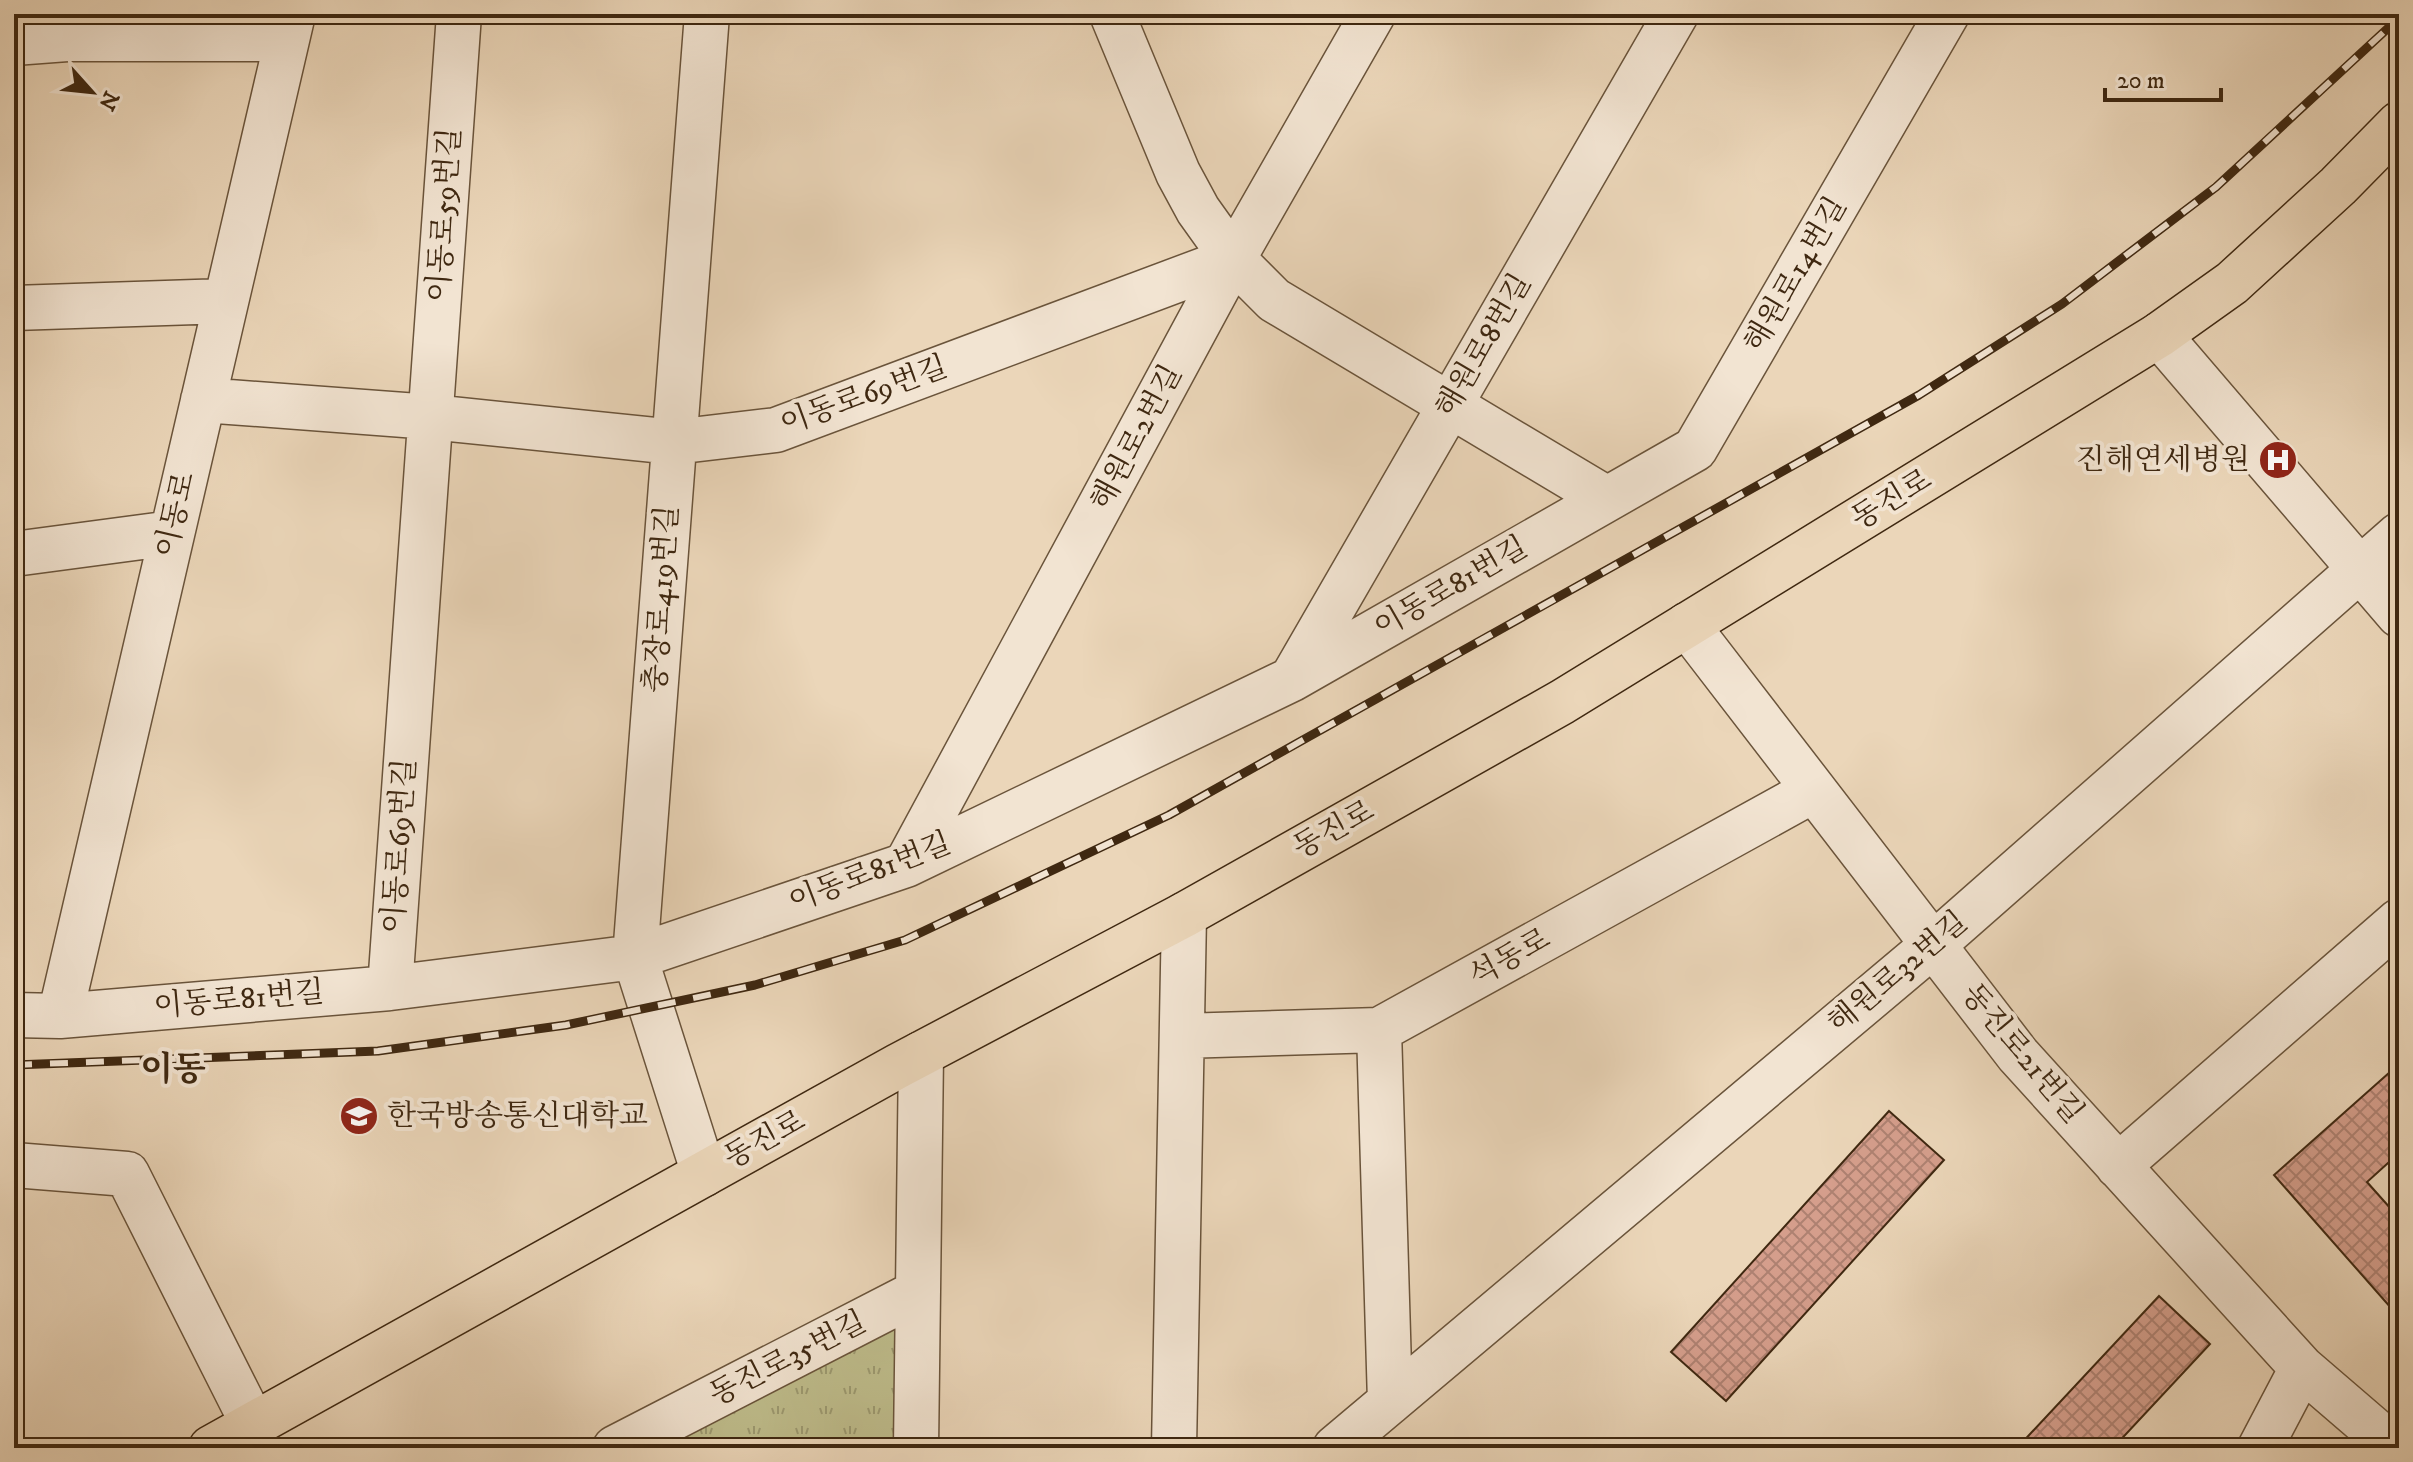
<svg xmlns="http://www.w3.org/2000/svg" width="2413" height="1462" viewBox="0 0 2413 1462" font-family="'IM FELL DW Pica','Noto Serif KR',serif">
	<defs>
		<pattern id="park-tufts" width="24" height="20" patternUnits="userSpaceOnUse" patternTransform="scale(2)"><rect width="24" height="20" fill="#bebc8b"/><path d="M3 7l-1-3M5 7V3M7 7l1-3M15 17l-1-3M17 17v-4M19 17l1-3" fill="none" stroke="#9c9970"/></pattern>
		<pattern id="building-cross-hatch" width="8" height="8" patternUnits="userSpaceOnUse" patternTransform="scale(2)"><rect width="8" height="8" fill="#d59e8c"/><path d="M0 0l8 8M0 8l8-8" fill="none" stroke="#ae8171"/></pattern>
	</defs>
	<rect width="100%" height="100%" fill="#ebd6b9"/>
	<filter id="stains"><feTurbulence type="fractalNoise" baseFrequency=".0025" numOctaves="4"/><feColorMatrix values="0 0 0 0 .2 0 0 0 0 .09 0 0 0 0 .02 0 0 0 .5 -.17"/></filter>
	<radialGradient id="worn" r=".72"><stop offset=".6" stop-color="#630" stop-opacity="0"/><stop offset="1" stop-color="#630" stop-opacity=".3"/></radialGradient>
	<path fill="url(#park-tufts)" stroke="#7e724e" stroke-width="2" d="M896,1321V1448H657Z"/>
	<path fill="url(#building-cross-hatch)" stroke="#3f2811" stroke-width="2" d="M2399,1064V1153L2367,1182L2399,1218V1317L2274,1175Z
		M1889,1111L1944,1160L1726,1401L1671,1352Z
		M2159,1296L2210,1344L2113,1448H2017Z"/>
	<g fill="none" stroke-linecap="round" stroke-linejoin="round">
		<g stroke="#6a543b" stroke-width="47">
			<path id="minor" d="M1112,14L1178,173L1198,210L1233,259L1274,300L1607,499
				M14,43L67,39H287
				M14,308L226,301
				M2159,335L2399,615
				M203,400L431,417L674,442L776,430L1233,259
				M14,554L172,533
				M1687,625L2018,1055L2302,1368L2395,1448
				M1293,677L1676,14
				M906,865L1233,259L1373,14
				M390,988L459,14
				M14,1015L60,1016L390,988L635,957L906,865L1292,679L1695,449L1947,14
				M60,1016L293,14
				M1379,1030L1390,1402
				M1182,1036L1379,1030L1814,790
				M14,1165L127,1174L253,1424
				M2118,1166L2399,921
				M704,1174L635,957L707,14
				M615,1448L918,1292
				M916,1448L921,1054
				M1174,1448L1184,915
				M1335,1448L1933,945L2399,535
				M2260,1448L2302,1368"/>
		</g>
		<g stroke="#3f2811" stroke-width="47">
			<path id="major" d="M211,1448L898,1066L1184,915L1562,702L2159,335L2232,283L2338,186L2399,124"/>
		</g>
		<use href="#minor" stroke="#f2e4d2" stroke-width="44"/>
		<use href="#major" stroke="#ebd6b9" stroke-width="44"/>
		<g stroke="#3f2811" stroke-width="9">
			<path id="rail" d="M14,1065L378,1051L566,1025L755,985L905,940L1169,815L1919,395L2062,304L2216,187L2399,18"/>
		</g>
		<use href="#rail" stroke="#f2e4d2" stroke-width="6" stroke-dasharray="18" stroke-linecap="butt"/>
	</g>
	<defs>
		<g id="hospital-disc" transform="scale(2)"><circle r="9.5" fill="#8f2418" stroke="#f2e4d2"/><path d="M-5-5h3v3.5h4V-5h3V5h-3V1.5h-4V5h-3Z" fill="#fff"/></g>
		<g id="university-disc" transform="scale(2)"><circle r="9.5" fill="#8f2418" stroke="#f2e4d2"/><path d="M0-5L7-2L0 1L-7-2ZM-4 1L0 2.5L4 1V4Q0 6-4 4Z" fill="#fff"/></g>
	</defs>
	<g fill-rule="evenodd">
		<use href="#hospital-disc" x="2278" y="460"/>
		<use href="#university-disc" x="359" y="1116"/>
	</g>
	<g text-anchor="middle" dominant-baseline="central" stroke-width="8" stroke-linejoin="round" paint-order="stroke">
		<g font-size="30" fill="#3f2811" stroke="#f2e4d2">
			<text transform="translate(445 215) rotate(-86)">이동로59번길</text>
			<text transform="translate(1796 275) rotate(-60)">해원로14번길</text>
			<text transform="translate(1484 346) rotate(-60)">해원로8번길</text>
			<text transform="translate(864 396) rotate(-20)">이동로69번길</text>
			<text transform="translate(1137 438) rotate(-62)">해원로2번길</text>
			<text transform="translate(1892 500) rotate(-31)">동진로</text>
			<text transform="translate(176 515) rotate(-77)">이동로</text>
			<text transform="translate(1451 588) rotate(-30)">이동로81번길</text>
			<text transform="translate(662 599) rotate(-86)">충장로419번길</text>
			<text transform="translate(1334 830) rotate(-29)">동진로</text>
			<text transform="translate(400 846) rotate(-86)">이동로69번길</text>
			<text transform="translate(870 873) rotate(-21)">이동로81번길</text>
			<text transform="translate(1510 958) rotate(-29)">석동로</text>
			<text transform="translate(1898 973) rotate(-40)">해원로32번길</text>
			<text transform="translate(239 1000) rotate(-5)">이동로81번길</text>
			<text transform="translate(2022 1054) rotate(50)">동진로21번길</text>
			<text transform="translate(765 1140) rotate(-29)">동진로</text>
			<text transform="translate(788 1359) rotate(-27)">동진로35번길</text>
		</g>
		<g font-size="30" fill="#3f2811" stroke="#f2e4d2" text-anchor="end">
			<text x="2250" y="460">진해연세병원</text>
			<text x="387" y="1116" text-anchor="start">한국방송통신대학교</text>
		</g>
		<g font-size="34" font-weight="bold" fill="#3f2811" stroke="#f2e4d2">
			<text x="173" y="1070">이동</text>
		</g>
	</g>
	<rect width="2413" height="1462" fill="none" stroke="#ebd6b9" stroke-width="48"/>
	<rect x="16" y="16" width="2381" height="1430" fill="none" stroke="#3f2811" stroke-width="4"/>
	<rect x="24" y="24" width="2365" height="1414" fill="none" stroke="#3f2811" stroke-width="2"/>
	<g transform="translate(92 92) rotate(117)" stroke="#f2e4d2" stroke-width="6" paint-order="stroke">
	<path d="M0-6L14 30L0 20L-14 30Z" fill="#3f2811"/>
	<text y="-12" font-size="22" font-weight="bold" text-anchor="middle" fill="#3f2811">N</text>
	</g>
	<path d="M2105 88v12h116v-12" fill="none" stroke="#3f2811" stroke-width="4"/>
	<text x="2117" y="88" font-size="24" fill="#3f2811" stroke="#f2e4d2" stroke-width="6" paint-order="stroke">20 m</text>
	<rect width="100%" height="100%" filter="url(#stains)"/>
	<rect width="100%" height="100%" fill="url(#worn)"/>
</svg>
